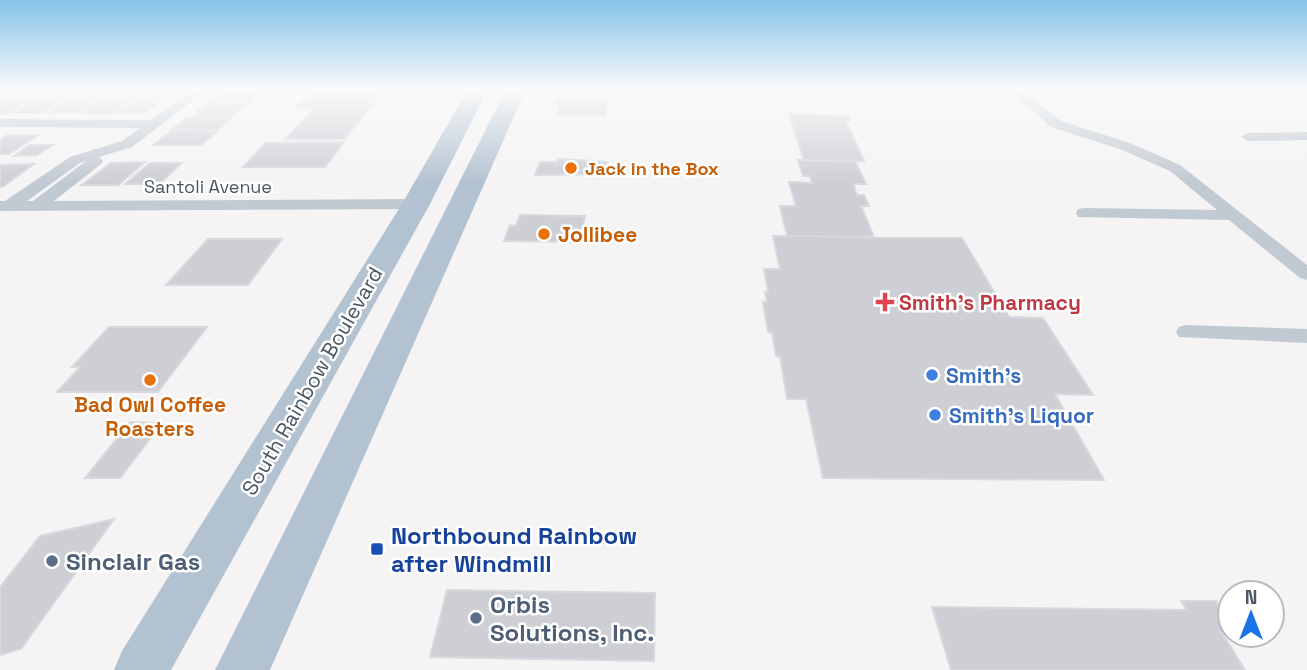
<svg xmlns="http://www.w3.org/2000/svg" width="1307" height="670" viewBox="0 0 1307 670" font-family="'Space Grotesk',sans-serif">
	<rect width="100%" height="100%" fill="#f5f3f3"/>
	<path fill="#cdcfd5" stroke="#d7d9de" stroke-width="2" d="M314,89H395L390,95H381L344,139H285L315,108H294Z
		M221,92L261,93L248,104L206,103Z
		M8,97L35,98L6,114H0V101Z
		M41,97H67L42,113H14Z
		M100,97L77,113H47L72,98Z
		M107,97H135L110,114L81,113Z
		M140,97H166L144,113H116Z
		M558,98H608L605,115H557L560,104H556Z
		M205,105H245L231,116H195L201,111H196Z
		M789,114L848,116L850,120L845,119L864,161L804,160Z
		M187,118H231L217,130L172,129Z
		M171,131L217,132L201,145H153Z
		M8,135H38L9,154H0V140Z
		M344,142L325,167H243L266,143Z
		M30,145H53L37,155L14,156Z
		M558,159L607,162L605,174L535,175L540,162H557Z
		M798,160L855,161L866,184H853L857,195H864L869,206H861L874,237L787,236L780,206H796L789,182L812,183L810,176H803Z
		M145,162L118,185H82L111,163Z
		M150,163H182L159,184H125Z
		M34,164L2,187H0V165Z
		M520,215L585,216L580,242L504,241L510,225L516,226Z
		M773,236L962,238L1009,317L1043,318L1093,395L1055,394L1104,480L823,478L806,399H787L780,356H776L772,332H768L763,302H767L765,292H768L764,269H780Z
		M208,239H282L248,285H166Z
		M109,327H207L158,392H57L80,367H72Z
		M130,422L162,423L120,478H85Z
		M114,519L21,649L0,655V587L40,536Z
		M447,590L655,593L654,661L430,657Z
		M1181,601H1216L1230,623V633H1222L1245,670H951L932,607L1187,610Z"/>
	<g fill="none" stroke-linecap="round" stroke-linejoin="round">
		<path fill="#c1cad2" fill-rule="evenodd" d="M194,89H208L132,147L99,157L103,161L101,164L54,201L416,199L424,204L416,209L0,211V201H5L70,157L122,141L140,128L0,127V119L151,120ZM86,161L33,201H27L80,163Z
			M1008,89H1021L1061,121L1130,143L1180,165L1307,265V280L1300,278L1229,220L1078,217L1076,213L1078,209L1084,208L1217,210L1170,171L1120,149L1051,127Z
			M1307,132V140L1248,141L1241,137L1248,133Z
			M1186,325L1307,329V343L1179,337L1176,332L1179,327Z"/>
		<path fill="#b3c2d1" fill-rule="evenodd" d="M468,89H488L430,204L171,670H114L122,651L402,204Z
			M506,89H526L270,670H215Z"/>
	</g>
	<linearGradient id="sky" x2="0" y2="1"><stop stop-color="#85c3ea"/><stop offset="0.49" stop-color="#fafafa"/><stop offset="1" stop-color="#fafafa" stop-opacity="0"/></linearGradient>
	<rect width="1307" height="183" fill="url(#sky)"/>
	<g fill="#e8710a" stroke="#fff" stroke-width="2.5">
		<circle cx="571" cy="168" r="7"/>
		<circle cx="544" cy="234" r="7"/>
		<circle cx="150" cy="380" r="7"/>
	</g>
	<path fill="#e0444e" stroke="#fff" stroke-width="2.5" d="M881.5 291.5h7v7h7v7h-7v7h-7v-7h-7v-7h7z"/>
	<g fill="#3f7fe0" stroke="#fff" stroke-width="2.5">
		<circle cx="932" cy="375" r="7"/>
		<circle cx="935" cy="415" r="7"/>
	</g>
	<rect fill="#1a4fb4" stroke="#fff" stroke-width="2.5" x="370" y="542" width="14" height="14" rx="3.5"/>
	<g fill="#5c6f8a" stroke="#fff" stroke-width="2.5">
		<circle cx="52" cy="561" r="7"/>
		<circle cx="476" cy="618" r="7"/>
	</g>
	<g text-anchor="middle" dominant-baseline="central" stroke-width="5" stroke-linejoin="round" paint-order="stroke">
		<g font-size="18" font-weight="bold" fill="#c56008" stroke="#fff" text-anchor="start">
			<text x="585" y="168">Jack in the Box</text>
		</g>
		<g font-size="18" fill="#4a5661" stroke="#fff">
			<text x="208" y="186">Santoli Avenue</text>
		</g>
		<g font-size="21" font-weight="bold" fill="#c56008" stroke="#fff" text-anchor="start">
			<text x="558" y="234">Jollibee</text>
			<text x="150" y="404" text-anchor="middle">Bad Owl Coffee<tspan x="150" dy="24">Roasters</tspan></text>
		</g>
		<g font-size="21" font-weight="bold" fill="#be3a42" stroke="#fff" text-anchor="start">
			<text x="899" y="302">Smith's Pharmacy</text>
		</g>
		<g font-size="21" font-weight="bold" fill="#366cbe" stroke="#fff" text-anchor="start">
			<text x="946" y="375">Smith's</text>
			<text x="949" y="415">Smith's Liquor</text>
		</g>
		<g font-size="21" fill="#4a5661" stroke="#fff">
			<text transform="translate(312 381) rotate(-60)">South Rainbow Boulevard</text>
		</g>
		<g font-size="24" font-weight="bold" fill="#164399" stroke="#fff" text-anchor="start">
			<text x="391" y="535">Northbound Rainbow<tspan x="391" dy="28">after Windmill</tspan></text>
		</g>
		<g font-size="24" font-weight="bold" fill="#4e5e75" stroke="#fff" text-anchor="start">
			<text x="66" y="561">Sinclair Gas</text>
			<text x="490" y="604">Orbis<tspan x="490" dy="28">Solutions, Inc.</tspan></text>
		</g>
	</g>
	<g transform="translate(1251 614)"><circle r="33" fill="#ffffff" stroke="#b7bbc0" stroke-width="2"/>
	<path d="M0-5L12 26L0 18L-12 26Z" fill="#1a73e8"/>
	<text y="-10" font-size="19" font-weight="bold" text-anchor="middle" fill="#4a5661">N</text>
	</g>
</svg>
